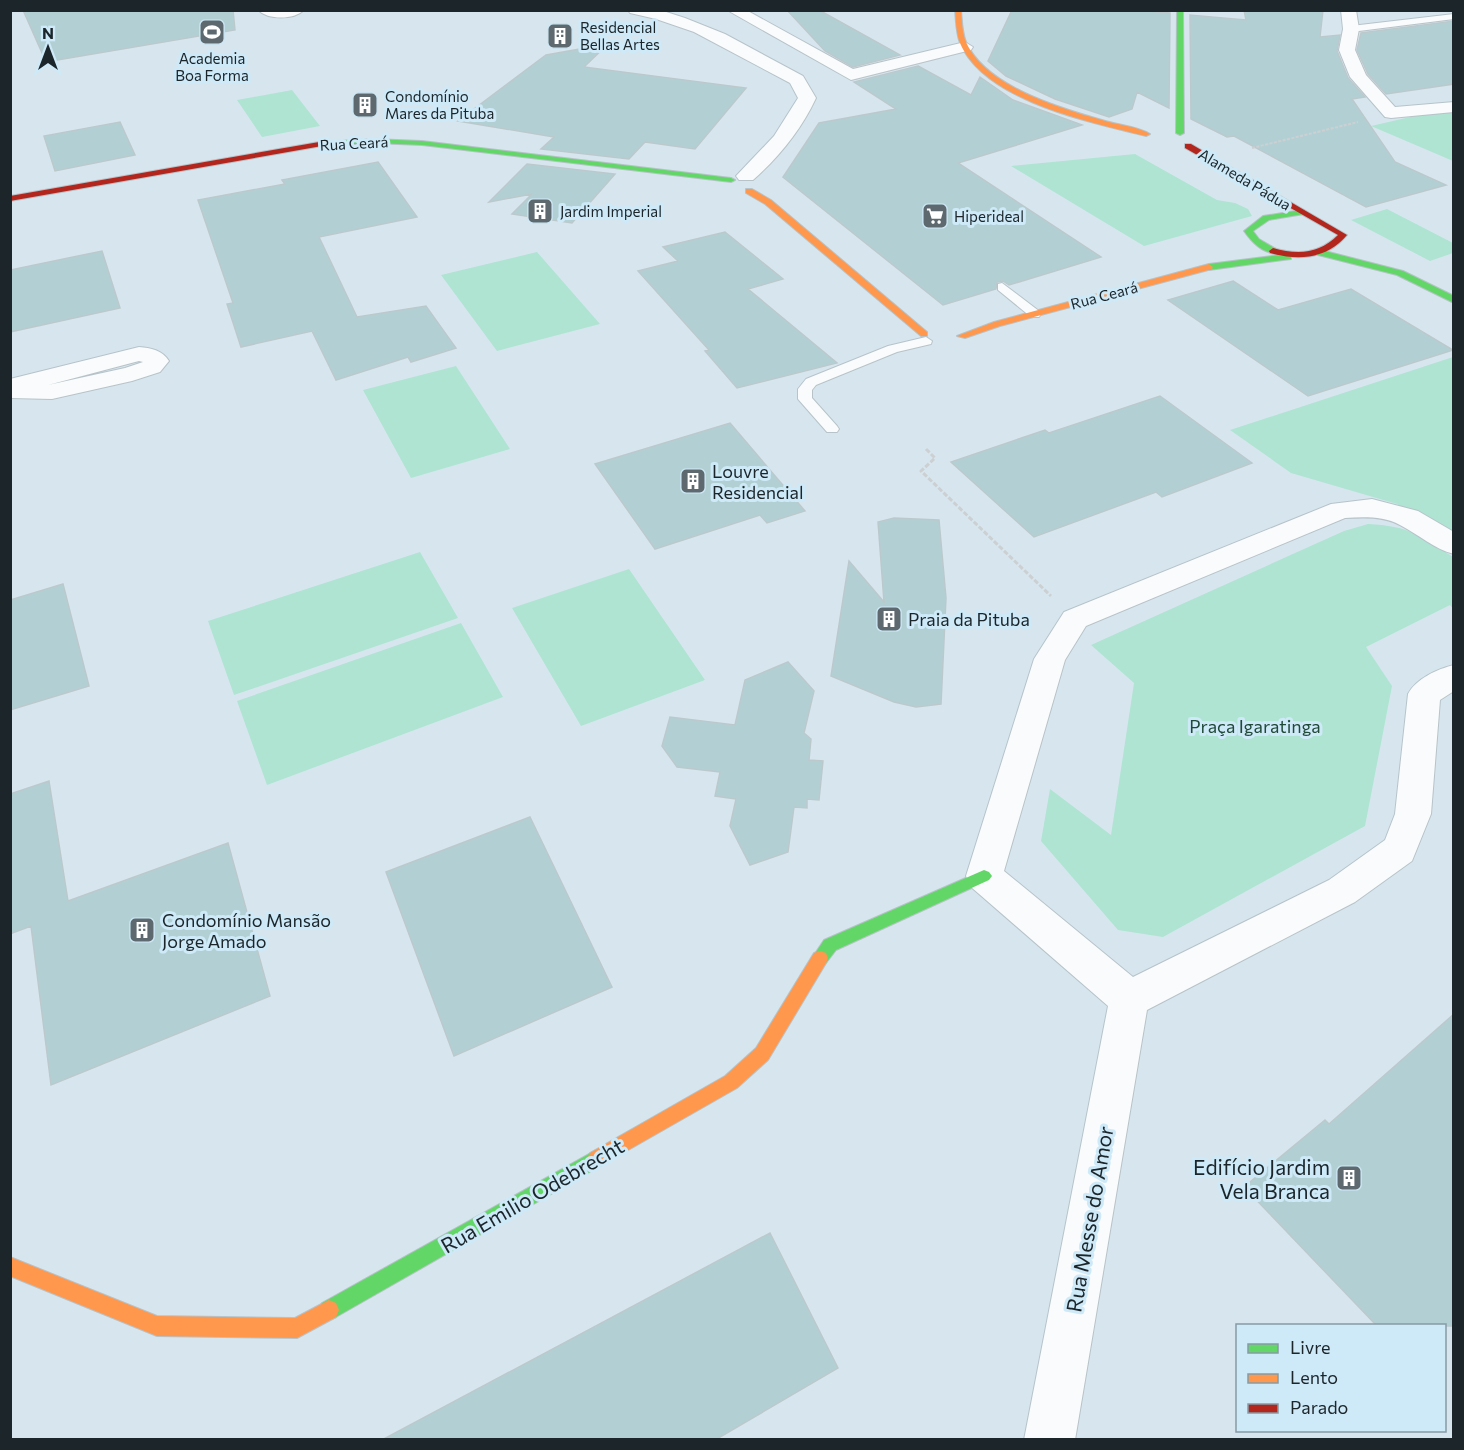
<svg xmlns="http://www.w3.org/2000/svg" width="1464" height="1450" viewBox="0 0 1464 1450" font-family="Commissioner,sans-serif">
	<rect width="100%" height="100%" fill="#d7e6ee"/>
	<path fill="#afe4d2" d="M292,90L320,126L262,137L237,100Z
		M1453,112V161L1371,126L1419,115Z
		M1135,154L1217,200L1235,203L1248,209L1252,216L1144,246L1011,166Z
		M1387,209L1453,243V253L1430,261L1351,220Z
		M537,252L600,324L497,351L441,275Z
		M1453,357V539L1397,504L1291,473L1230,430Z
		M456,366L510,449L411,478L363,390Z
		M1368,524C1409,526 1420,535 1453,557V609L1450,605L1366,647L1392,686L1365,826L1163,937L1118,930L1041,841L1050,789L1111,835L1134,683L1091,645L1344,531Z
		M420,552L458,618L234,695L208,621Z
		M629,569L705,680L581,726L512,608Z
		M461,623L503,697L267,785L237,701Z"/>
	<path fill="#b2d0d4" stroke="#bcc9cc" stroke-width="1.5" d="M23,10H233L235,30L46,62Z
		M787,10H819L900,55L853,67L825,51Z
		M1012,10H1135L1170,13L1169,108L1137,92L1132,109L1109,117L1055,99L1006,76L988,61Z
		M1244,10H1323L1320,37L1340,35L1337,51L1348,78L1365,97L1352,99L1395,162L1446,185L1366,207L1234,136L1227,137L1191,119L1190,15L1246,20Z
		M1454,21V84L1386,94L1368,74L1357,50L1361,33Z
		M608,44L584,67L746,88L695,149L645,142L629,159L541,149L554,137L458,121L546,55Z
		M918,66L971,95L980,77L1013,100L1082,125L958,163L1101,257L1009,285L1003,281L997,282L996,289L943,305L783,177L819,123L896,109L854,82Z
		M120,122L135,155L55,171L44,136Z
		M378,162L417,217L319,237L357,317L426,306L456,348L411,362L408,357L336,380L312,331L241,347L227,304L233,303L198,200L285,184L282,180Z
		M527,164L615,174L572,223L512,214L532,194L489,202Z
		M725,232L783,279L748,289L837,363L737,388L705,351L709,350L638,271L678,261L663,247Z
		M102,251L120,308L10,332V270Z
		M1233,281L1278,310L1351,289L1453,350L1308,396L1168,300Z
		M1160,396L1252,463L1162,497L1156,492L1034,537L951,462L1045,430L1049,433Z
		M730,423L805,511L767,523L760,515L655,549L595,464Z
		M894,518L939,520L946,598L941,704L916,707L894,702L831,676L849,561L884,602L878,522Z
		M63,584L89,686L10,710V600Z
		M788,662L814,691L804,733L811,739L809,760L823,761L819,800L807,799V808L794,807L788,852L750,865L730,826L736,799L715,796L720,772L677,767L662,746L670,717L735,725L745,680Z
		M49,781L68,901L228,843L270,996L51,1085L31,926L10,934V794Z
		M530,817L612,987L454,1056L386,872Z
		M1454,1014V1326H1377L1244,1187L1325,1120L1329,1124Z
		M770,1233L838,1368L715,1440H382Z"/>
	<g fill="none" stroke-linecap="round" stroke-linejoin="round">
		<g stroke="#b7c3c9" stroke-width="2">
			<path id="lane" d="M1454,14V19L1351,32L1347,29L1351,26Z
				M1002,283L1039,311L1041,314L1039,317H1031L998,290V284Z
				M926,337L932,341L931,344L897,352L816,385L812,390V398L837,426L839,429L837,432H827L798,399V389L806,379L888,346Z"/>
		</g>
		<g stroke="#b7c3c9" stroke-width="2">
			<path id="street" d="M258,10H304C294,20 268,20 258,10Z
				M628,10H660L685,18L725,34L803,76L816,98C801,130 779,157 753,180H739L736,176L774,136L798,98L790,83L694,32L656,19L630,13Z
				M727,10H746L853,69L965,42L973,47L971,50L851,80Z
				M1341,10H1356L1359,29L1355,50L1366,75L1395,107L1454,102V112L1391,118L1385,117L1350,77L1339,50L1343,29Z
				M139,347C151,348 162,350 169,361L160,372L132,381L52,399L10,398V379ZM139,361L143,362L125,368L48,385Z
				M1372,499L1418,511L1454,532V554C1434,549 1418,534 1400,525C1383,516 1364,517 1345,518L1086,626L1065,660L1004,871L1133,977L1329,880L1385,840L1395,814L1408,694C1416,679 1437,669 1454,665V691L1440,700L1431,814L1412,861L1355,902L1147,1010L1075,1440H1024L1108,1006L971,887L966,876L1034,659L1064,612L1331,504Z"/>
		</g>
		<g stroke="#b7c3c9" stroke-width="2">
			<path id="fast" d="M1177,10H1183L1184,133L1180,135L1176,133Z
				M373,139L422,141L731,178L735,180L731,182L422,145L373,143L319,146L315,144L319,142Z
				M1301,210H1304V214L1269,220L1253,231L1259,239L1276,249V253C1263,254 1251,241 1244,231L1263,216Z
				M1321,250L1403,271L1454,296V303L1397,275L1318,255L1317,253Z
				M1288,254L1291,255V259L1209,270L1205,267L1209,264Z
				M984,870L989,872L992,876L989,880L836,950L826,963L820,965L814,963L812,958L824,940Z
				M596,1150L602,1153L605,1159L602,1165L336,1317L329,1320L322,1317L319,1310L322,1303Z"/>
		</g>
		<g stroke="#b7c3c9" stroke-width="2">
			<path id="slow" d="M955,10H961C962,21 962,32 966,42C985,86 1059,108 1102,120C1117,125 1137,126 1150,134L1146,136C1090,122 985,101 960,43C956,33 956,21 955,10Z
				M746,189H752L771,200L927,332V336H921L765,204L746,193Z
				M1209,264L1213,267L1212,269L1000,326L965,338L957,336L994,322Z
				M820,951L826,953L828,958L826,963L768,1060L737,1088L602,1165L596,1168L590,1165L587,1159L590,1153L725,1076L756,1048L814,953Z
				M10,1257L157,1316L295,1318L329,1300L336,1303L339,1310L336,1317L297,1338L157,1336L10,1276Z"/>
		</g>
		<g stroke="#b7c3c9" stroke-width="2">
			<path id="jam" d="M319,142H322V146L10,201V196Z
				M1185,144H1191L1347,235C1327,259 1299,261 1270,253L1269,251L1273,248C1298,255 1319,254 1338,235L1185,148Z"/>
		</g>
		<path stroke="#ccd0d2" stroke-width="2" stroke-dasharray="3 1.5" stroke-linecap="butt" d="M1252,148L1358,122"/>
		<path stroke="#ccd0d2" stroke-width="3" stroke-dasharray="5 2" stroke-linecap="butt" d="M926,449L935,458L921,471L1051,596"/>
		<use href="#lane" fill="#f9fbfc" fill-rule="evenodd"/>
		<use href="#street" fill="#f9fbfc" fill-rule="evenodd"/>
		<use href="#fast" fill="#63d668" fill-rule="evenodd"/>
		<use href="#slow" fill="#ff974d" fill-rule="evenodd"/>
		<use href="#jam" fill="#b3261e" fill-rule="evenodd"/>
	</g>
	<defs>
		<g id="stadium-square" transform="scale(1.35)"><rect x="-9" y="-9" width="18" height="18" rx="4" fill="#5d696f" stroke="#cee9f7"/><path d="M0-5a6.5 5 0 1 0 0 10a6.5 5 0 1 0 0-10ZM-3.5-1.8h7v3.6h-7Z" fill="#fff"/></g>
		<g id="building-square" transform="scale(1.35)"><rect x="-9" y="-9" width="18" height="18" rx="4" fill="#5d696f" stroke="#cee9f7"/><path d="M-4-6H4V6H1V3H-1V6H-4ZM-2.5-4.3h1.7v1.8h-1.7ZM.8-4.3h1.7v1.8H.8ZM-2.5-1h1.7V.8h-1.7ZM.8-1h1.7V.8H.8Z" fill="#fff"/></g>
		<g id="supermarket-square" transform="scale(1.35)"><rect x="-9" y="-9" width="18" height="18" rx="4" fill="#5d696f" stroke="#cee9f7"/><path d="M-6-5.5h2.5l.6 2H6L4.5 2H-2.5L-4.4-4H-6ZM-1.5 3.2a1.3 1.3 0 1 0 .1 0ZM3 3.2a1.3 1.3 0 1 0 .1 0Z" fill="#fff"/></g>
	</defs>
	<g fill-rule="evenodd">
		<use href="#stadium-square" x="212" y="32"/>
		<use href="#building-square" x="560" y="36"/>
		<use href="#building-square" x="365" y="105"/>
		<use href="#building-square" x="540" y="211"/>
		<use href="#supermarket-square" x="935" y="216"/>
		<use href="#building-square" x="693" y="481"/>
		<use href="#building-square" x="889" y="619"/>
		<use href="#building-square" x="142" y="930"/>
		<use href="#building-square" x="1349" y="1178"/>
	</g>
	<g text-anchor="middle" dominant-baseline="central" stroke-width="6" stroke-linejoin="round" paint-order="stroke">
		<g font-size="15" fill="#1b252a" stroke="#cee9f7" text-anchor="start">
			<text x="580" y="27">Residencial<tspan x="580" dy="17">Bellas Artes</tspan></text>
			<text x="212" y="58" text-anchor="middle">Academia<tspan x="212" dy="17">Boa Forma</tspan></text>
			<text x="385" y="96">Condomínio<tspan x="385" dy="17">Mares da Pituba</tspan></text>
			<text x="560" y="211">Jardim Imperial</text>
			<text x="954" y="216">Hiperideal</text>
		</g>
		<g font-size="15" fill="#1b252a" stroke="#cee9f7">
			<text transform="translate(354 143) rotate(-3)">Rua Ceará</text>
			<text transform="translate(1245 179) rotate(31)">Alameda Pádua</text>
			<text transform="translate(1104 295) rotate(-15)">Rua Ceará</text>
		</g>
		<g font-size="18" fill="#1b252a" stroke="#cee9f7" text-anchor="start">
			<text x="712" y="471">Louvre<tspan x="712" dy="21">Residencial</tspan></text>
			<text x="908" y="619">Praia da Pituba</text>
			<text x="162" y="920">Condomínio Mansão<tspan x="162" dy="21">Jorge Amado</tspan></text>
		</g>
		<g font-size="18" fill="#204937" stroke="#cee9f7">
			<text x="1255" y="726">Praça Igaratinga</text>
		</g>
		<g font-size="21" fill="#1b252a" stroke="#cee9f7" text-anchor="end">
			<text x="1330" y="1166">Edifício Jardim<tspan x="1330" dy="24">Vela Branca</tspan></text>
		</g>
		<g font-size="21" fill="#1b252a" stroke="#cee9f7">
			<text transform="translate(532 1195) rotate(-30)">Rua Emilio Odebrecht</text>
			<text transform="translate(1089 1219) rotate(-80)">Rua Messe do Amor</text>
		</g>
	</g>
	<rect width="1464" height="1450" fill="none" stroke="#1b252a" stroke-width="24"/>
	<rect x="1236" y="1324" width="210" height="108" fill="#cee9f7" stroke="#869ba5" stroke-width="1.5"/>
	<rect x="1248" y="1344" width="30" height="9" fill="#63d668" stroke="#869ba5" stroke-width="1.5"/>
	<text x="1290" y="1354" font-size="18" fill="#1b252a">Livre</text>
	<rect x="1248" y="1374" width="30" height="9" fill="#ff974d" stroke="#869ba5" stroke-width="1.5"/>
	<text x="1290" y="1384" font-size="18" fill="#1b252a">Lento</text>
	<rect x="1248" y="1404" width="30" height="9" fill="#b3261e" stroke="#869ba5" stroke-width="1.5"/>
	<text x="1290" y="1414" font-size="18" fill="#1b252a">Parado</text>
	<g transform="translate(48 48)" stroke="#cee9f7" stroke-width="4.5" paint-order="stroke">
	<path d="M0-4.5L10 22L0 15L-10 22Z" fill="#1b252a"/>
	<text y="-9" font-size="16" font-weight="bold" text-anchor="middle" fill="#1b252a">N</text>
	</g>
</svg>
